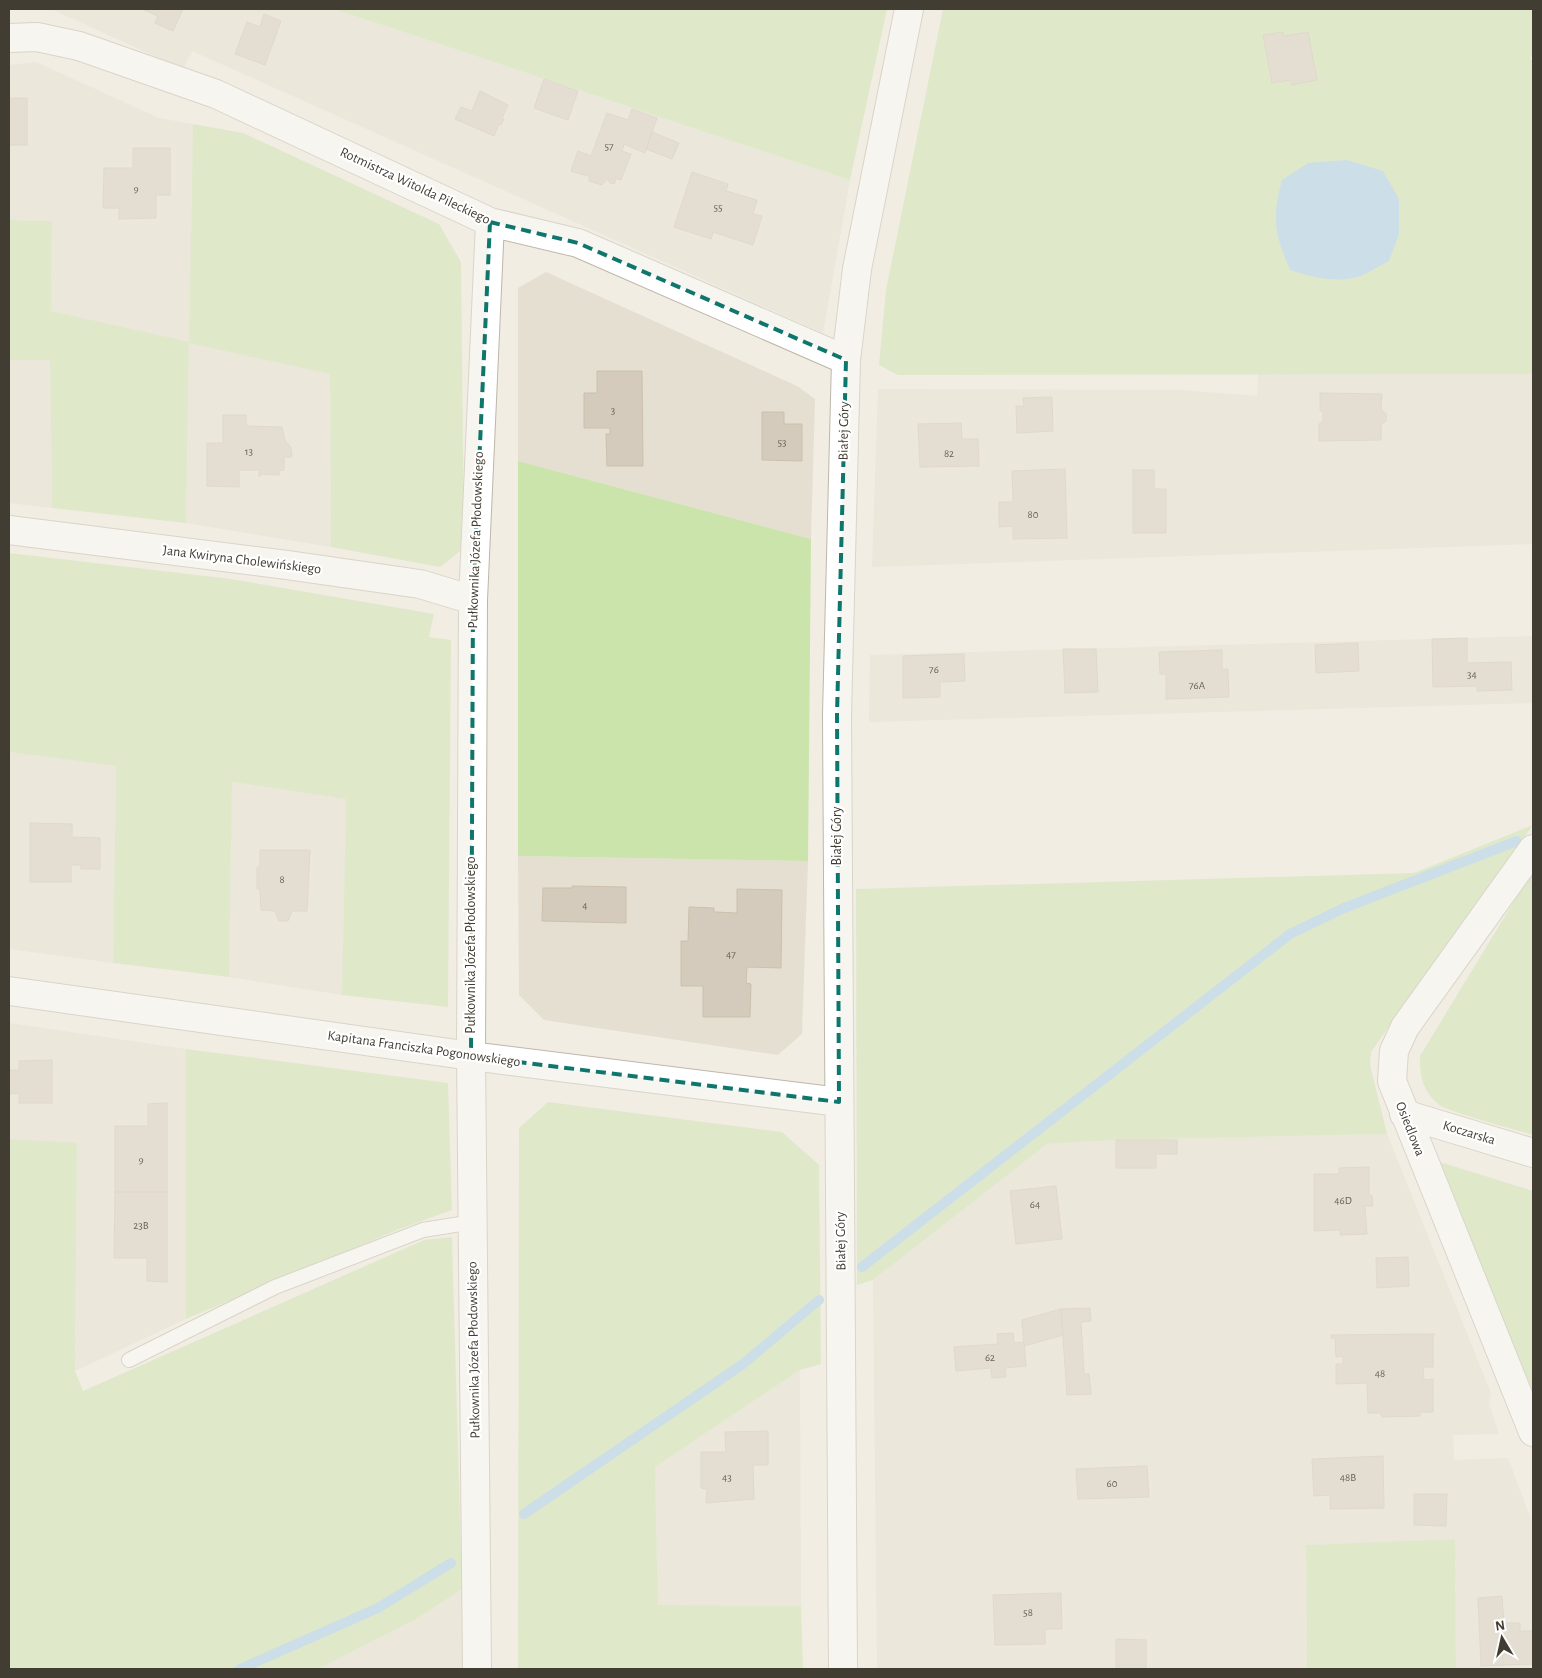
<svg xmlns="http://www.w3.org/2000/svg" width="1542" height="1678" viewBox="0 0 1542 1678" font-family="'Alegreya Sans',sans-serif">
	<rect width="100%" height="100%" fill="#f1ede3"/>
	<path fill="#e4dfd1" d="M51,9H334L850,180L823,333L192,51L183,69Z
		M36,62L159,118L193,124L189,342L330,374L331,547L186,523L189,343L51,311L52,221L9,220V65Z
		M546,272L797,386L815,399L811,539L518,461V288Z
		M9,360H50L52,508L9,503Z
		M1258,374H1533V544L872,567L878,389L1181,390L1257,396Z
		M1533,636V703L869,722L870,655Z
		M9,752L116,766L113,963L9,949Z
		M232,782L346,799L342,995L229,977Z
		M518,856L808,861L802,1034L778,1055L544,1020L519,995Z
		M9,1023L186,1049V1319L75,1371L77,1144L9,1139Z
		M1387,1134L1491,1393L1489,1404L1499,1434L1453,1435L1454,1460L1508,1458L1533,1525V1669H1456L1455,1539L1306,1545L1307,1669H877L873,1280L1047,1144L1116,1140Z
		M800,1370L801,1606L658,1605L655,1467Z
		M462,1589L463,1669H318L418,1618Z"/>
	<path fill="#cae4ac" d="M334,9H887L850,180Z
		M943,9H1533V54L1530,59L1533,61V374L898,375L879,365L886,290Z
		M193,124L243,133L439,224L461,262L464,548L440,567L331,547L330,374L189,343L186,523L52,508L50,360H9V220L52,221L51,311L189,342Z
		M518,461L811,539L808,861L518,856Z
		M9,553L231,579L434,614L429,637L451,640L448,1007L342,995L346,799L232,782L229,977L113,963L116,766L9,752Z
		M1533,825L1371,1052L1370,1065L1387,1134L1116,1140L1047,1144L873,1280L857,1285L856,889L1414,873Z
		M1533,870V1135C1517,1130 1447,1112 1438,1104C1423,1092 1419,1074 1420,1056Z
		M186,1049L448,1083L452,1210L397,1230L186,1319Z
		M548,1102L782,1132L819,1165L821,1364L800,1370L655,1467L658,1605L801,1606L803,1669H518L519,1128Z
		M9,1139L77,1143L75,1371L83,1391L424,1240L452,1237L462,1589L418,1618L318,1669H9Z
		M1437,1161L1533,1191V1391Z
		M1455,1539L1456,1669H1307L1306,1545Z"/>
	<path fill="#a0cced" d="M1347,160L1383,171L1399,199V234L1389,261C1380,265 1370,272 1361,276C1338,284 1311,277 1290,270C1274,233 1272,218 1282,180L1308,163Z"/>
	<g fill="none" stroke-linecap="round" stroke-linejoin="round">
		<path stroke="#a0cced" stroke-width="10" d="M862,1267L1290,934L1344,908L1517,841
			M524,1514L743,1364L819,1300
			M240,1669L378,1608L451,1563"/>
	</g>
	<path fill="#d5cbbc" stroke="#ccc0ac" d="M142,9H183L173,31L155,23L158,16Z
		M264,14L281,21L265,65L235,54L247,22L260,27Z
		M1283,32L1284,36L1308,32L1317,80L1292,85L1291,80L1272,83L1263,35Z
		M544,79L578,91L568,120L534,108Z
		M480,91L508,105L502,118L504,119L501,125L499,124L494,136L455,119L461,107L472,111Z
		M9,98H27V145H9Z
		M632,109L657,118L645,153L624,144L622,151L631,154L621,180L615,178V183L611,184L607,179L602,185L589,181V173L587,176L571,171L578,151L591,156L607,113L628,120Z
		M652,132L679,143L672,159L646,149Z
		M133,148H170V195H156V218L119,219V208H103L104,168H133Z
		M692,172L728,184L726,191L757,200L753,214L762,216L753,245L713,232L711,239L674,227Z
		M597,371H642L643,466H607L606,434H610V428H584V393H597Z
		M1320,393L1382,394L1381,409L1386,414V421L1381,425V440L1319,441V424L1323,421V413L1320,410Z
		M1052,397L1053,431L1017,433L1016,406H1024L1023,398Z
		M762,412H784V424H802V461L762,460Z
		M223,415H246V426L282,427L285,440L291,448L292,457H284V470L279,471V475L262,474L259,477V470H239V487L207,486V443H223Z
		M961,423L962,439H978L979,466L920,467L918,424Z
		M1065,469L1067,538L1013,539V526L999,527V502H1013L1012,471Z
		M1133,470H1154V489H1166V533H1133Z
		M1467,638V663L1511,662L1512,690L1477,691V686L1433,687L1432,639Z
		M1358,643L1359,671L1316,673L1315,645Z
		M1063,649H1096L1098,692L1065,693Z
		M1222,650V669H1228L1229,697L1166,699V674H1160L1159,652Z
		M964,654L965,681L940,682V697L903,698V656Z
		M30,823L72,824V837L100,838V869H81V865H71V882H30Z
		M260,850H310L307,911H292L288,921H279L275,911L261,910L260,889H257V867H260Z
		M572,886L626,887V923L542,921L543,888H573Z
		M737,889L782,890L781,968L747,967L746,983L751,984L750,1017H703V986H681V941H688L689,907L714,908V912L737,913Z
		M52,1060V1103H19V1093L9,1094V1070H19V1061Z
		M167,1103V1192H115V1126H148V1104Z
		M1116,1140H1177V1154H1156V1168H1116Z
		M1369,1167V1195H1372L1373,1206H1365L1367,1234L1340,1235V1230L1314,1231V1174H1339V1168Z
		M1056,1186L1062,1239L1016,1244L1010,1191Z
		M115,1192H167V1282L147,1281V1258H114Z
		M1408,1257L1409,1286L1377,1288L1376,1258Z
		M1090,1308L1091,1321L1081,1322L1084,1374H1089L1091,1394L1067,1395L1061,1309Z
		M1061,1309L1063,1335L1024,1346L1022,1320Z
		M1013,1333L1014,1343L1024,1342L1026,1366L1005,1368L1006,1377L992,1378L991,1368L956,1371L954,1347L998,1344L997,1334Z
		M1435,1334L1433,1337V1367H1423L1424,1380L1433,1379V1412H1420V1416L1382,1417L1381,1413H1368L1367,1383L1336,1384V1364H1343V1356L1336,1357L1335,1338H1331V1335Z
		M768,1431V1465H753L754,1499L706,1503L707,1489L701,1488V1452H726L725,1432Z
		M1383,1456L1384,1508L1330,1509V1495L1314,1496L1312,1459Z
		M1147,1466L1149,1497L1078,1499L1076,1469Z
		M1414,1494H1447L1446,1526L1414,1525Z
		M1061,1593L1062,1629H1045V1644L995,1645L993,1595Z
		M1502,1596L1504,1623H1520V1631H1533V1664L1481,1666L1478,1598Z
		M1116,1639L1146,1640V1669H1116Z"/>
	<g fill="none" stroke-linecap="round" stroke-linejoin="round">
		<g stroke="#beb7a9" stroke-width="16">
			<path id="lane" d="M129,1360L275,1287L423,1230L473,1222"/>
		</g>
		<g stroke="#beb7a9" stroke-width="30">
			<path id="street" d="M9,38L37,37L79,46L216,94L490,222L578,243L846,360
				M9,530L287,565L420,584L473,600
				M1533,849L1405,1027L1394,1051L1392,1081L1533,1432
				M9,991L471,1056L839,1102
				M1404,1114L1533,1153
				M477,1669L471,1056L473,600L490,222
				M843,1669L837,715L846,360L857,269L909,9"/>
		</g>
		<use href="#lane" stroke="#fff" stroke-width="14"/>
		<use href="#street" stroke="#fff" stroke-width="28"/>
	</g>
	<path d="M0 0H1542V1678H0ZM490,222L578,243L846,360L837,715L839,1102L471,1056L473,600Z" fill="#f1ede3" fill-opacity=".55" fill-rule="evenodd"/>
	<path fill="none" stroke="#0f766e" stroke-width="4" stroke-dasharray="10 6" stroke-linejoin="round" d="M490,222L578,243L846,360L837,715L839,1102L471,1056L473,600Z"/>
	<g text-anchor="middle" dominant-baseline="central" stroke-width="4.5" stroke-linejoin="round" paint-order="stroke">
		<g font-size="11" fill="#676055">
			<text x="609" y="146">57</text>
			<text x="136" y="188">9</text>
			<text x="718" y="207">55</text>
			<text x="613" y="410">3</text>
			<text x="782" y="442">53</text>
			<text x="249" y="451">13</text>
			<text x="949" y="453">82</text>
			<text x="1033" y="514">80</text>
			<text x="934" y="669">76</text>
			<text x="1472" y="674">34</text>
			<text x="1197" y="685">76A</text>
			<text x="282" y="879">8</text>
			<text x="585" y="905">4</text>
			<text x="731" y="954">47</text>
			<text x="141" y="1159">9</text>
			<text x="1343" y="1200">46D</text>
			<text x="1035" y="1204">64</text>
			<text x="141" y="1225">23B</text>
			<text x="990" y="1357">62</text>
			<text x="1380" y="1373">48</text>
			<text x="727" y="1477">43</text>
			<text x="1348" y="1477">48B</text>
			<text x="1112" y="1483">60</text>
			<text x="1028" y="1612">58</text>
		</g>
		<g font-size="14" fill="#423d33" stroke="#fff">
			<text transform="translate(415 186) rotate(25)">Rotmistrza Witolda Pileckiego</text>
			<text transform="translate(844 431) rotate(-89)">Białej Góry</text>
			<text transform="translate(476 540) rotate(-88)">Pułkownika Józefa Płodowskiego</text>
			<text transform="translate(242 560) rotate(7)">Jana Kwiryna Cholewińskiego</text>
			<text transform="translate(837 836) rotate(-90)">Białej Góry</text>
			<text transform="translate(471 945) rotate(-90)">Pułkownika Józefa Płodowskiego</text>
			<text transform="translate(424 1049) rotate(8)">Kapitana Franciszka Pogonowskiego</text>
			<text transform="translate(1410 1129) rotate(68)">Osiedlowa</text>
			<text transform="translate(1469 1133) rotate(17)">Koczarska</text>
			<text transform="translate(841 1241) rotate(-91)">Białej Góry</text>
			<text transform="translate(474 1350) rotate(-91)">Pułkownika Józefa Płodowskiego</text>
		</g>
	</g>
	<rect width="1542" height="1678" fill="none" stroke="#423d33" stroke-width="20"/>
	<g transform="translate(1502 1638) rotate(351)" stroke="#ffffff" stroke-width="4" paint-order="stroke">
	<path d="M0-4L9 19L0 12L-9 19Z" fill="#423d33"/>
	<text y="-8" font-size="14" font-weight="bold" text-anchor="middle" fill="#423d33">N</text>
	</g>
</svg>
